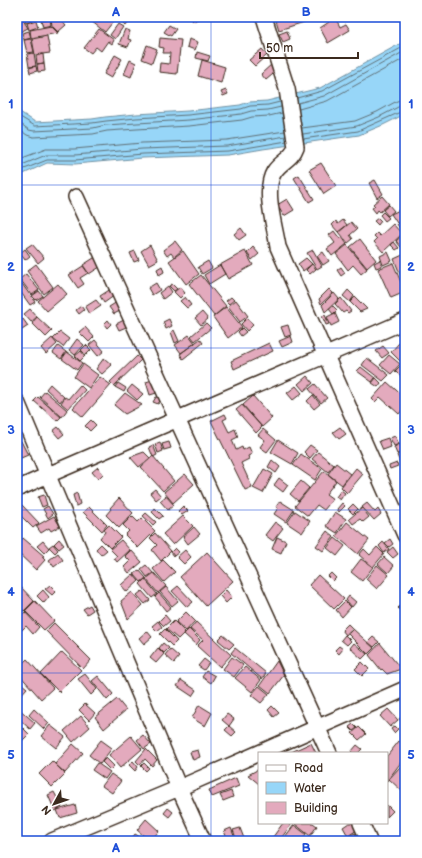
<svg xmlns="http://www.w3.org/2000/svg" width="422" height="858" viewBox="0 0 422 858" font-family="'Balsamiq Sans',sans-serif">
	<rect width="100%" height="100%" fill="#fff"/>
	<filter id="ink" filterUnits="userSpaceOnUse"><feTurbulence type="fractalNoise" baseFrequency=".025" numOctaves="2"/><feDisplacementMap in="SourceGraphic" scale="8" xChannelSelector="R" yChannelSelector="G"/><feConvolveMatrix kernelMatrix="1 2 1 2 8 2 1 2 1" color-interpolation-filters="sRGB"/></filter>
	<g filter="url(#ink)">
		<path fill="#97d6f8" stroke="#7291a1" d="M405,41V114L383,125L359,135L263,149L228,155L143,158L75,164L47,163L17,177V110L35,122L92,119L105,117L136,114L188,111L240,105L249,102L267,101L320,88Z"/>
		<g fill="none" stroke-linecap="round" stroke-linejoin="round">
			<path stroke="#606f75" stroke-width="1" d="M297,98L322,91L405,46
				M298,103L324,96L405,51
				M299,109L327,101L405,58
				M17,115L35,126L92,123L106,121L136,118L188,115L241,109L250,106L268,105L280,102
				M17,121L29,130L34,131L93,128L106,125L137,123L189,120L241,114L251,111L268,110L281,107
				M17,128L27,135L33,137L93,134L107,131L137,129L189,126L242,120L252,117L269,116L282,113
				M302,128L355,121L377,112L397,101L405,99
				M303,134L357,126L379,117L400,106L405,105
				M303,139L358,131L405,110
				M17,160L46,149H74L142,143L227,140L285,131
				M17,167L46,155H75L142,149L227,146L286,136
				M17,172L47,160H75L143,154L228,151L287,141"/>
		</g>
		<path fill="#e3aabd" stroke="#3b2a1e" d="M29,17L31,21L26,23L24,18Z
			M52,17L53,19L55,17H59L66,25L58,32L52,26L51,18Z
			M86,17H115L116,18L105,32Z
			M117,17L123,18L119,23L115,20Z
			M125,17L129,20L125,26L121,22Z
			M191,17H199V18L194,22L190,18Z
			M275,17H316L317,18L279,30Z
			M326,17H335L340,27L346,24L350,30L328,43L320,28L329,22Z
			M50,18L51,25L43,27L41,20Z
			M23,20L28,28L20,32L17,27V24Z
			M36,20L38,27L29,30L27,23Z
			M118,24L123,27L115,39L110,35Z
			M169,25L176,29L171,36L164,32Z
			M51,26L58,33L31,38L30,30Z
			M99,29L114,40L112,44L108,41L101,51L96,47L91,53L84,48Z
			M125,29L130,31L128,39L131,40L128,47L119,44Z
			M29,31L31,38L24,40L22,33Z
			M287,31L290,39L283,42L279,34Z
			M47,36L50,53L35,55L32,39Z
			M160,38L181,40L177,74L159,72L160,63L169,64L170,53H163L164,48L159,47Z
			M31,39L34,52L27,53L24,40Z
			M189,39L198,42L195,50L187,47Z
			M147,45L157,49L152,63L142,59Z
			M262,49L267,55L255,66L249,60Z
			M197,52L210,56L208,61L196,58Z
			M34,53L36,66L29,67L27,54Z
			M43,54L44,63L37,64L36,56Z
			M115,55L122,59L111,78L104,74Z
			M130,60L136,63L131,77L124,74Z
			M202,60L225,67L221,83L198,76Z
			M44,63L45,71L38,72L37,64Z
			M273,63L279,69L266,80L261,74Z
			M36,66L37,71L30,73L29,68Z
			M226,90L228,94L223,96L221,92Z
			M321,163L336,186L324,194L309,170Z
			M299,175L314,199L309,202L294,178Z
			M375,180L383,194L377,198L369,183Z
			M382,196L389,204L380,212L378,210L376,213L372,208L375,206L373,204Z
			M287,199L294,210L284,216L277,205Z
			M389,205L394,211L388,216L383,210Z
			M404,208L405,219L397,223L391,214Z
			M383,212L389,218L385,221L380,215Z
			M378,218L381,221L378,225L374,221Z
			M343,220L347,225L338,232L332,225L336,221L338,224Z
			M351,222L357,229L350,235L353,239L348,243L339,232Z
			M403,222L405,226L400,229L397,224Z
			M393,224L402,234L383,252L374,242L377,239L374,236L377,233L380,236Z
			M241,228L246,235L239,240L234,234Z
			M334,231L340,239L342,237L347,244L332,256L327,249L335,243L329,235Z
			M405,233V244L401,247L396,241Z
			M360,239L376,260L367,268L350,247Z
			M175,241L182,250L174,257L171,253L167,256L163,250Z
			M394,242L399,248L396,250L391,245Z
			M32,244L44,258L38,263L26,248Z
			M150,245L158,260L149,265L141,251Z
			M347,245L367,269L361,274L353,265L348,270L336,254Z
			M253,247L259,254L252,260L247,253Z
			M25,249L30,256L25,260L20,253Z
			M313,250L322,266L317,269L307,253Z
			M135,251L139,260L134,262L130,253Z
			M183,251L199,274L186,284L169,261Z
			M245,251L253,265L228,279L220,265Z
			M323,252L329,261L323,265L317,256Z
			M388,252L392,261L383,265L380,256Z
			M405,254V277L402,279L394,259Z
			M97,256L103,265L89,274L83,265Z
			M306,258L312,264L303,271L298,264Z
			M380,260L382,266L376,268L374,263Z
			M208,261L212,268L202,274L198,267Z
			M393,263L405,292L391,298L378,269Z
			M36,264L53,287L44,294L27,271Z
			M312,264L316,269L310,274L306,270Z
			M220,265L225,274L209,284L204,275Z
			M83,266L88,273L80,278L84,284L78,288L69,275Z
			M162,266L164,272L159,275L157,269Z
			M341,267L345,273L341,276L337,270Z
			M26,274L39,290L32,295L20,279Z
			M201,275L226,306L214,316L189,284Z
			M20,281L35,302L30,305L17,287V283Z
			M156,283L160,290L152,295L148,288Z
			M58,284L67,294L47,311L38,301Z
			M172,284L177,289L174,291L169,286Z
			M168,286L172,292L163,299L159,293Z
			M114,287L118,293L104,303L100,296Z
			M180,287L185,293L180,298L174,292Z
			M329,289L333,293L321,304L319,299Z
			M348,290L354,296L350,302L343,296Z
			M39,291L43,296L36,300L32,296Z
			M334,293L339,299L325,312L322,305Z
			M185,297L191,305L187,308L180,301Z
			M231,297L234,300L229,304L226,301Z
			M355,297L367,309L360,312L350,302Z
			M341,298L351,311L348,313L346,311L343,313L335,304Z
			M96,300L101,306L89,314L85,307Z
			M236,300L248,316L240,322L228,306Z
			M117,302L122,310L114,314L109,307Z
			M81,306L84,310L79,314L76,310Z
			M333,306L337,310L333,314L329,309Z
			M226,307L242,327L228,338L213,317Z
			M30,309L37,317L31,322L24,314Z
			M202,312L208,319L201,325L195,318Z
			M335,313L339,322L331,326L327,317Z
			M325,315L329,324L326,325L322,316Z
			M37,317L52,331L46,337L32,323Z
			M128,318L131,325L119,330L116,324Z
			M247,318L253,325L247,331L241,324Z
			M23,319L28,326L22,330L17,324Z
			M169,319L172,326L166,329L163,322Z
			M108,320L111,324L107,328L104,324Z
			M206,323L211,328L195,341L191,336Z
			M288,325L291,335L285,337L281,327Z
			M85,327L94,337L89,342L79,332Z
			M242,328L246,332L241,336L238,332Z
			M174,330L179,341L175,343L171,332Z
			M60,332L69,339L63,347L53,339Z
			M189,335L195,343L181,353L175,345Z
			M291,336L293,342L282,347L279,341Z
			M52,338L57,344L46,354L41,348Z
			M77,339L84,345L75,355L69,350Z
			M200,339L203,343L183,359L180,354Z
			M95,340L104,351L98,356L89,345Z
			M269,343L273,351L234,369L231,361Z
			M399,343L405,349V358L401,362L391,352Z
			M86,345L91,350L86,355L81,350Z
			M58,346L66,352L61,359L53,353Z
			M383,346L389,353L382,358L376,351Z
			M81,351L85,356L80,361L75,356Z
			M67,352L82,363L77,370L62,359Z
			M389,355L400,364L391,374L380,365Z
			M137,356L141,360L114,386L110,382Z
			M104,358L112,365L102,374L96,369Z
			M367,358L389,375L383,381L362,365Z
			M83,364L98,375L89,388L74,377Z
			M401,365L405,369L399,375L395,371Z
			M361,367L375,378L372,382L357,371Z
			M405,371V381L400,376Z
			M307,376L313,383L304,391L298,384Z
			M100,377L111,385L83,417L73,408Z
			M376,378L381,383L378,387L372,383Z
			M155,379L160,392L150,395L146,382Z
			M387,382L405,398V407L399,414L380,397L375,402L372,399Z
			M118,383L126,388L124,392L115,387Z
			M50,384L64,397L60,402L46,389Z
			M315,384L327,398L321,403L309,389Z
			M80,385L85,390L68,409L61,403L65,397L68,399Z
			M132,385L143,394L137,400L127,391Z
			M296,386L302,393L293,400L287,393Z
			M45,391L67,410L62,417L40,397Z
			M125,393L142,405L125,414L114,405Z
			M313,395L320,404L314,409L307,401Z
			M253,396L272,418L262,427L243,405Z
			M38,397L61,417L57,421L34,401Z
			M156,397L161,399L158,404L153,402Z
			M242,405L262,427L256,433L236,410Z
			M225,414L227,418L223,420L229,432L235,429L238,437L232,440L236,450L242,447L243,450L249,447L252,454L248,456L249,459L241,463L252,487L245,490L211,421Z
			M91,420L96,425L90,431L85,426Z
			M58,427L64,434L59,438L53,431Z
			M340,427L346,434L339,439L333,432Z
			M263,429L276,440L267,452L260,447L265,440L258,435Z
			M395,436L399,444L394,446L390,438Z
			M388,438L391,447L383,450L379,441Z
			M278,440L298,453L292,464L271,452Z
			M21,441L28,455L21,458L18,451H17V443Z
			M160,442L163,451L158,453L155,444Z
			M169,442L171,448L164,450L162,444Z
			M400,444L403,452L397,454L394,447Z
			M153,445L157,455L153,457L149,447Z
			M310,445L317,450L310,458L304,452Z
			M144,452L150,458L139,467L130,457Z
			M318,452L334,465L328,472L312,459Z
			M403,452L405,461L400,463L397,455Z
			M301,454L322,469L315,480L293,465Z
			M153,456L174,481L163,491L141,467Z
			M272,460L280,467L276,473L268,467Z
			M336,463L350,474L342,485L328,474Z
			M397,463L398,466L390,469L389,466Z
			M98,467L103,474L98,479L92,472Z
			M356,468L363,474L347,493L341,487Z
			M264,469L273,474L263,493L253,488Z
			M324,471L336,481L326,494L333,499L324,510L317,505L308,516L295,506Z
			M185,474L194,484L173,503L164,492Z
			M279,478L288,485L283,492L274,485Z
			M301,481L309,488L298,501L290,494Z
			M155,489L161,496L156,500L150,493Z
			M341,490L345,493L340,500L336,497Z
			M77,493L80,504L76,506L73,495Z
			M44,495L47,505L42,507L38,497Z
			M166,496L174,505L168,510L160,501Z
			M119,498L133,513L119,528L106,515L111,509L110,508Z
			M280,501L294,510L286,522L274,514L278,508L276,507Z
			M342,503L345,506L339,512L337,509Z
			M367,503L375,512L378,509L381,514L374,520L362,507Z
			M353,504L358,509L353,514L348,509Z
			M22,505L39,523L33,528L17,512V510Z
			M48,506L53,514L48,518L43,509Z
			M183,506L188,511L182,515L178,511Z
			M89,507L107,525L102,531L83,512Z
			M155,508L163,516L159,519L152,512Z
			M362,508L369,517L363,522L360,519L353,524L349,519Z
			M295,511L310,521L302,533L287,523Z
			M335,512L346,519L337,533L326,526Z
			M146,513L156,522L153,525L143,516Z
			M54,516L60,526L51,531L49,528L41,533L36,526Z
			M132,516L138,522L142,518L155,531L138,548L125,535L129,531L123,525Z
			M183,516L193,526L173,545L163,534Z
			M275,522L283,528L273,541L265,535Z
			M347,522L369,540L358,554L336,536Z
			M109,525L121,537L110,548L100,538L105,532L104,530Z
			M194,527L200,534L188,544L183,537Z
			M327,531L334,537L323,551L316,546Z
			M155,533L171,551L161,561L152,550L157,545L150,538Z
			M277,537L286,541L281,553L272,549Z
			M23,538L44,556L42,557L45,560L36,570L17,552V545Z
			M335,538L345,546L337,556L327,548Z
			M59,539L64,545L59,549L54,544Z
			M390,539L393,544L389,547L385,543Z
			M121,540L130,550L117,562L114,558L117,556L110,549Z
			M43,541L49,548L44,553L37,546Z
			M383,542L389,549L384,553L379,546Z
			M53,544L58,550L55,553L49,547Z
			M101,544L107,550L101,555L96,549Z
			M377,547L384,554L373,567L359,555L364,549L370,555Z
			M393,547L398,554L393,558L387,552Z
			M175,548L179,552L174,556L171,552Z
			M131,550L142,562L129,573L124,567L130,561L125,556Z
			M185,550L191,557L184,564L177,557Z
			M207,552L233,581L206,606L180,577Z
			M58,553L63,560L54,567L49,560Z
			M384,557L394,566L388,573L378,564Z
			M361,559L373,567L362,581L351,572Z
			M163,560L175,572L164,582L153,569Z
			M146,565L153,573L147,577L141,569Z
			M377,565L389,575L377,589L366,579Z
			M139,570L146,578L141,582L134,574Z
			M154,573L166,586L158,593L146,579Z
			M331,573L336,578L333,581L328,576Z
			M133,574L139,581L127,592L121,585Z
			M318,575L344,599L334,609L309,585Z
			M145,579L157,594L152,598L140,584Z
			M19,585L34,601L24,611L17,604V587Z
			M50,585L56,591L52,595L45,589Z
			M178,586L193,602L187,607L172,591Z
			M166,587L178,601L172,606L160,592Z
			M43,590L49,597L44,603L37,596Z
			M226,590L232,597L226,603L220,596Z
			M142,591L150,600L145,604L137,595Z
			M132,592L143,605L128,619L121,601Z
			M159,593L171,607L166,611L155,597Z
			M349,596L356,602L352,607L346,600Z
			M35,601L54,621L44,630L25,611Z
			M345,601L351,607L342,617L336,610Z
			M403,603L405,604L404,613L398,608Z
			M17,605L23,611L17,617Z
			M90,605L93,610L87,614L83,609Z
			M25,612L39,627L33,634L26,626L22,630L17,625V619Z
			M186,612L195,621L186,631L176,622Z
			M165,615L170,621L164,626L159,621Z
			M158,621L162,627L157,631L152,626Z
			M174,621L185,632L178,639L166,629Z
			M196,622L231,655L220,667L197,646L203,640L190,629Z
			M54,623L91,660L83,669L46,631Z
			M348,624L352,628L346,635L342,630Z
			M165,629L177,641L172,646L160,634Z
			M189,629L200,640L196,645L184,634Z
			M353,629L374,648L368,654L348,634Z
			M147,631L152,637L144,644L139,638Z
			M223,635L234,644L229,649L218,640Z
			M345,635L351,641L347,645L341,640Z
			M373,637L379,642L374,647L368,642Z
			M163,643L169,648L164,653L159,648Z
			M354,643L367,654L362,659L350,648Z
			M380,643L401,669L387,674L382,669L381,670L369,655Z
			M339,646L343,649L339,654L335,650Z
			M158,648L164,654L156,663L150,658Z
			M235,648L266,673L262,679L231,653Z
			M170,649L179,657L174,663L165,655Z
			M62,652L81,670L59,692L41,674Z
			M232,657L243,665L234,677L223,669Z
			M27,659L53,688L41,699L17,672V669Z
			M204,659L209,663L204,670L198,666Z
			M277,661L284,675L270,693L260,685Z
			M362,662L369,669L362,676L355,669Z
			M245,667L261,680L252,692L235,678Z
			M206,671L215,676L211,683L202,677Z
			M85,674L97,689L91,695L78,679Z
			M98,676L113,694L107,700L92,681Z
			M181,680L196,690L192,696L177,686Z
			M22,684L27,688L18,698L17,689Z
			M259,686L269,694L261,703L251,695Z
			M117,699L126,710L104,729L95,717Z
			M85,704L95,713L89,720L79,710Z
			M199,705L212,713L205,726L192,718Z
			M272,706L279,713L274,717L268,710Z
			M17,707L35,723L30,729L17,717Z
			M34,709L49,723L44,729L29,715Z
			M388,709L398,720L390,727L380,716Z
			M227,714L234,719L229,726L222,720Z
			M404,715L405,722L403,723L399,719Z
			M81,716L90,727L73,742L64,731Z
			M353,724L357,728L353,731L349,727Z
			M50,725L65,737L56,748L41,736Z
			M229,726L236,732L232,736L225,730Z
			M395,726L398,729L394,733L391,729Z
			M359,727L366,734L359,740L352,733Z
			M23,728L29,734L19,744L17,743V734Z
			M143,735L151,744L144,749L137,740Z
			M131,736L142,749L120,768L109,755Z
			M101,740L112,748L100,764L89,755Z
			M399,741L405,745V757L387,781V756Z
			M311,743L316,753H289Z
			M73,744L83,753L65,773L55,764Z
			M357,745L362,749L358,753H353L351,752Z
			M146,749L157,760L152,766L145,759L140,765L136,761Z
			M198,750L200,757L193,760L190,752Z
			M106,758L114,766L110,770L102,762Z
			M52,761L65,774L52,787L39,774Z
			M133,761L138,767L135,771L129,765Z
			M97,763L110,772L105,779L92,770Z
			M144,763L149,768L146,771L141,766Z
			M400,767L405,772V790L403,792L389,779Z
			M257,770L259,772V784L248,775Z
			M111,774L121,781L112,793L102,786Z
			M236,778L239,786L212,797L209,790Z
			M231,791L233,797L223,801L220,795Z
			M54,792L62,807L55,811L48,795Z
			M75,805L77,813L60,818L57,810Z
			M387,805L393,811L387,817Z
			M168,808L173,812L169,817L164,813Z
			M146,819L159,831L150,841L137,830Z
			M283,823H288L291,825L279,841H270Z
			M296,823H313L317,826L310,836L295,824Z
			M349,823H353L357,830L348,836L343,827Z
			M294,825L306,834L302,841L294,838L289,841L285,837Z
			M231,828L236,841H228L224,831Z
			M240,828L245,841H237L233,830Z
			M355,833L358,840L352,841L349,836Z
			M135,834L147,841H130Z"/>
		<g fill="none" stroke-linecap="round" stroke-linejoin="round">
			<g stroke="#3b2a1e" stroke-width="18">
				<path id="minor" d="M264,17L287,89L296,147C292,159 280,162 274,172C263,190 275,227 278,247L405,535
					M76,197L329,753
					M17,402L179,788L203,841
					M17,489L48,475L405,321
					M259,753L405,689
					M361,823L369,841
					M52,841L179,788L259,753"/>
			</g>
			<use href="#minor" stroke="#fff" stroke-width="15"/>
		</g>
	</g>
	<path fill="none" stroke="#1d4ed8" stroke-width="1" stroke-opacity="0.55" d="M211,17V841M17,185H405M17,348H405M17,510H405M17,673H405"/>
	<rect width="422" height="858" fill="none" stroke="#fff" stroke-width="44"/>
	<rect x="258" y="752" width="130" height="72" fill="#ffffff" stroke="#b1aaa5"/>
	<rect x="266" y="765" width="20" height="6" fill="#ffffff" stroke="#b1aaa5"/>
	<text x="294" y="772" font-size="12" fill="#3b2a1e">Road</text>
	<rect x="266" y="782" width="20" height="12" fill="#97d6f8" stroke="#b1aaa5"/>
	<text x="294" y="792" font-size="12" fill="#3b2a1e">Water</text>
	<rect x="266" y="802" width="20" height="12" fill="#e3aabd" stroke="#b1aaa5"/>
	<text x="294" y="812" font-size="12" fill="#3b2a1e">Building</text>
	<g transform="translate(54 804) rotate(230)" stroke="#ffffff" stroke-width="3" paint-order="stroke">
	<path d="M0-3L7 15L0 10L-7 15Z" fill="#3b2a1e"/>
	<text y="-6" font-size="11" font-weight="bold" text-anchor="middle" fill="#3b2a1e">N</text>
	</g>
	<path d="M260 52v6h98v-6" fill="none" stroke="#3b2a1e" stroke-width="2"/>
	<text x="266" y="52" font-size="12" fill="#3b2a1e" stroke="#ffffff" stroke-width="3" paint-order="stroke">50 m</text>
	<rect x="22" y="22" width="378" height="814" fill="none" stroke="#1d4ed8" stroke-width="1.5"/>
	<g font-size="13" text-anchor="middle" font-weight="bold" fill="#1d4ed8">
		<text x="116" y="16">A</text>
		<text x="306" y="16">B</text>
		<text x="11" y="108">1</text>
		<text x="411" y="108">1</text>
		<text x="11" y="271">2</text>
		<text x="411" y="271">2</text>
		<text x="11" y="434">3</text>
		<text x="411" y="434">3</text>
		<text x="11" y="596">4</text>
		<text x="411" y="596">4</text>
		<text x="11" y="759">5</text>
		<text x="411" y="759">5</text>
		<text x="116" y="852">A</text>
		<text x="306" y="852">B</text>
	</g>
</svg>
